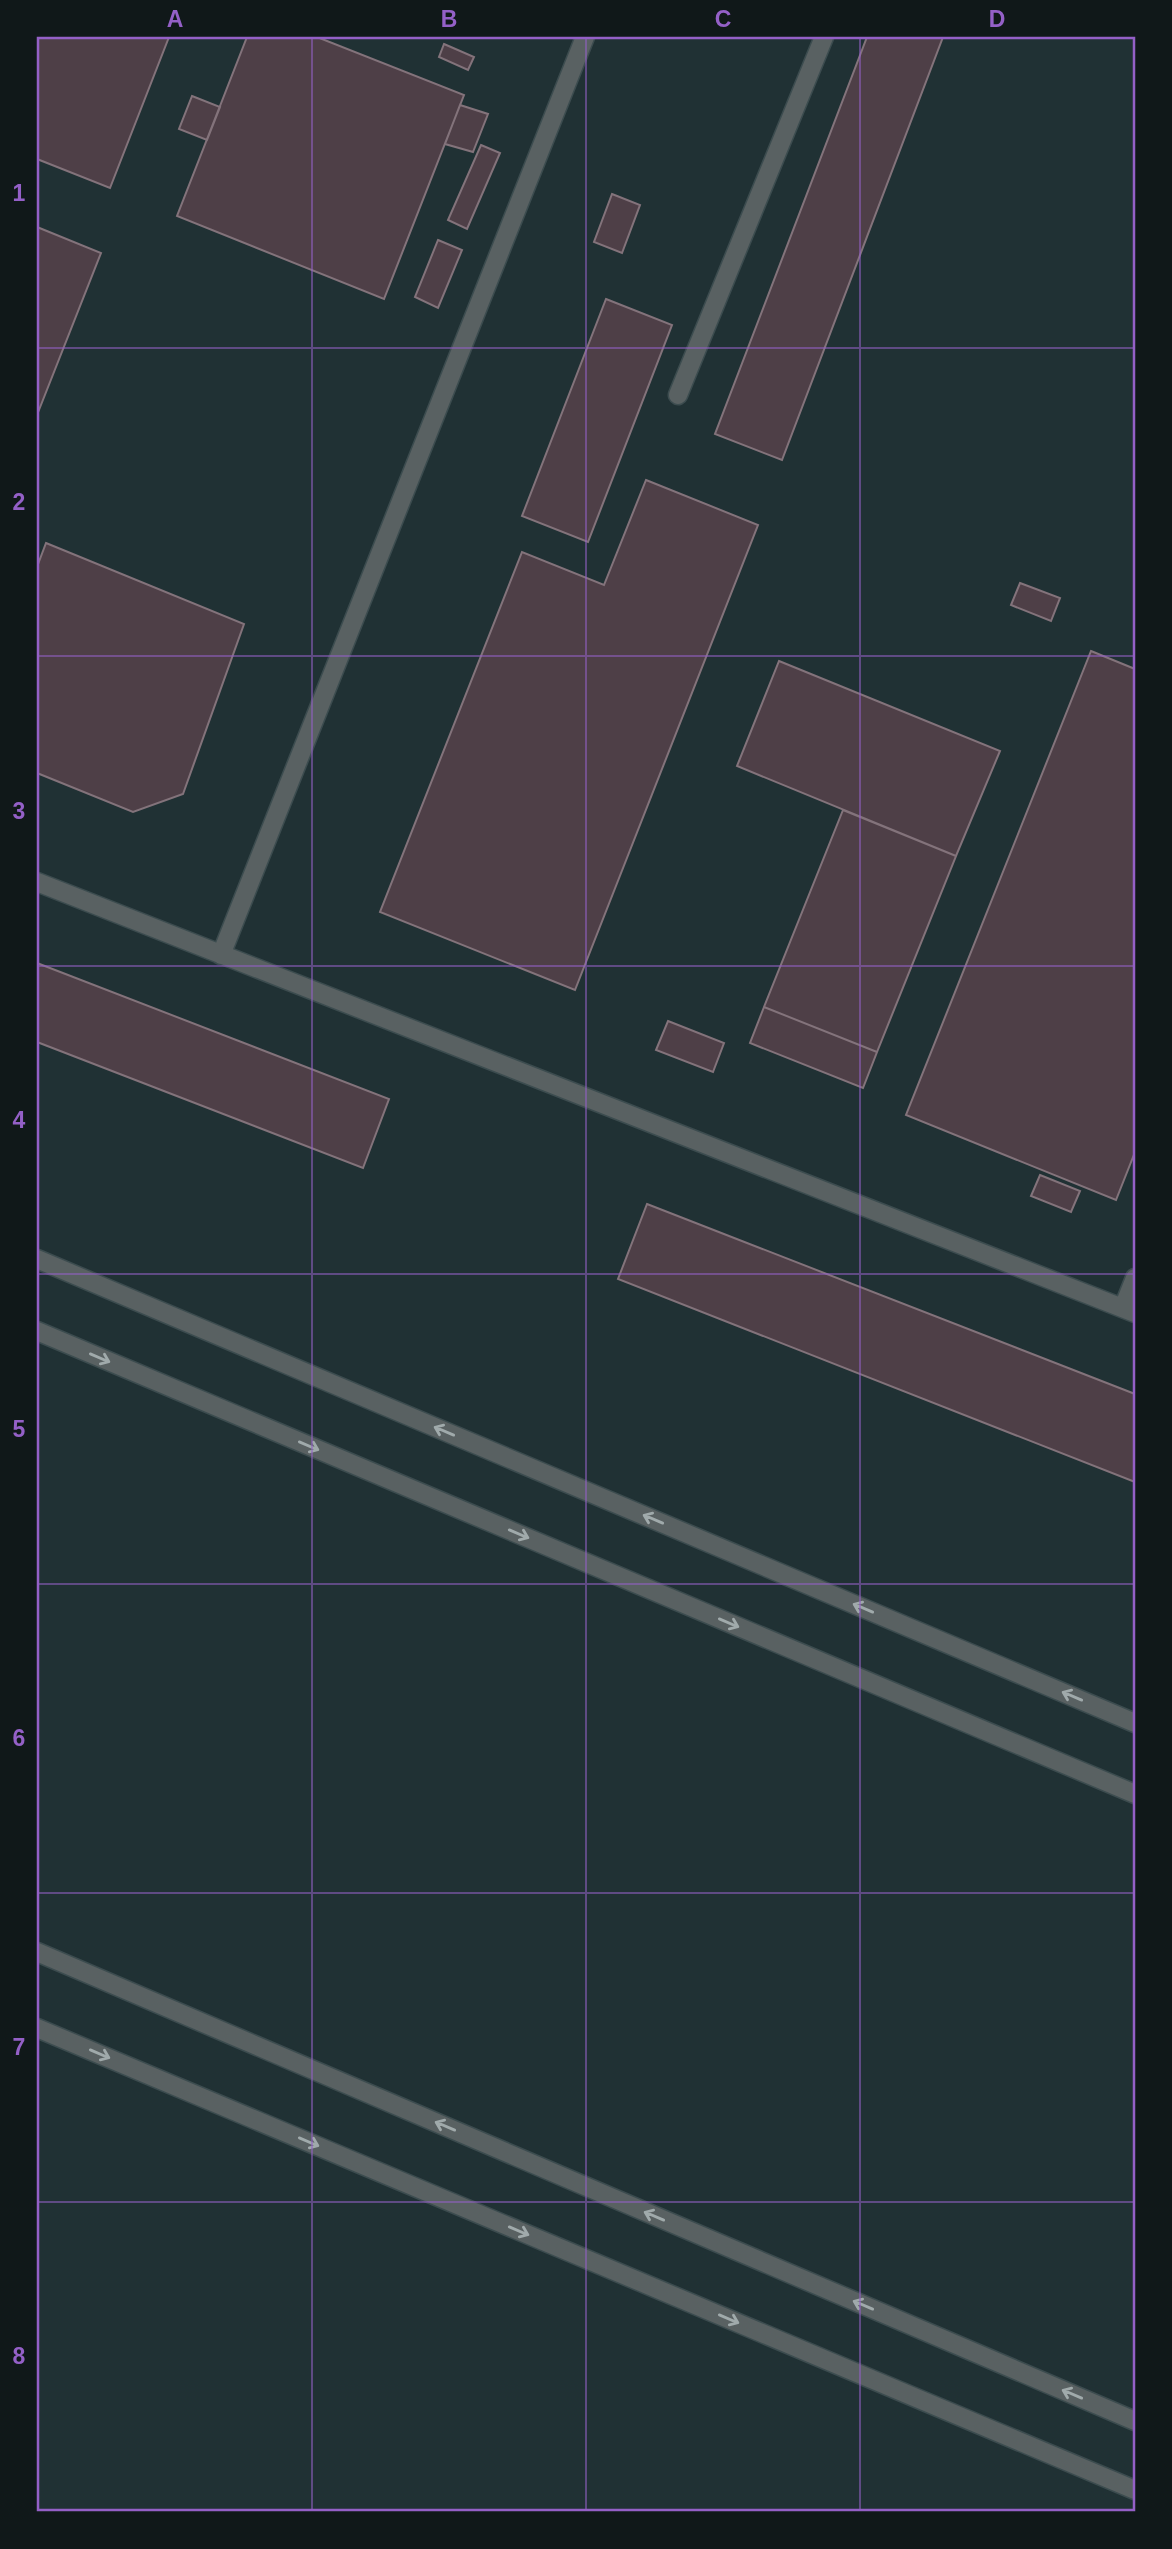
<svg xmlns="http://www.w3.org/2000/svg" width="1172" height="2549" viewBox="0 0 1172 2549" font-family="Helvetica,sans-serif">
	<rect width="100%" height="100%" fill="#203134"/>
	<path fill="#4e3f47" stroke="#83737b" stroke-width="2" d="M37,37H169L110,188L37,159Z
		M247,37H317L464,95L384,299L177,216Z
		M867,37H943L782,460L715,434Z
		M444,44L474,57L468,70L439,57Z
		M192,96L220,107L207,140L179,129Z
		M460,105L488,114L473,152L445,144Z
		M481,145L500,153L467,229L448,220Z
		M612,194L640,205L622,253L594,242Z
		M37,227L101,253L37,415Z
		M438,240L462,250L438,308L415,297Z
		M606,299L672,325L588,542L522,516Z
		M646,480L758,525L575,990L380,912L522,552L604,585Z
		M46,543L244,624L183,794L133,812L37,773V567Z
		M1020,583L1060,598L1051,621L1011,605Z
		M1091,651L1135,669V1152L1116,1200L906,1115Z
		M779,661L1000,751L956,856L737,766Z
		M843,810L956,856L877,1052L764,1007Z
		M37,963L389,1099L363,1168L37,1042Z
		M764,1007L877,1052L863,1088L750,1043Z
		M668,1021L724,1043L713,1072L656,1050Z
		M1040,1175L1080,1191L1071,1212L1031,1196Z
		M647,1204L1135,1394V1482L618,1279Z"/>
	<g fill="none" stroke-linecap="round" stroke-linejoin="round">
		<g stroke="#3c4c4f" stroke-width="21">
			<path id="minor" d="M678,395L824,37
				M37,882L1135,1313
				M221,955L585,37
				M37,1259L1135,1723
				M1123,1308L1135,1278
				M37,1331L1135,1794
				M37,1952L1135,2421
				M37,2028L1135,2490"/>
		</g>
		<use href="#minor" stroke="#596162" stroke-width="18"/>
	</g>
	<defs><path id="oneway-shaft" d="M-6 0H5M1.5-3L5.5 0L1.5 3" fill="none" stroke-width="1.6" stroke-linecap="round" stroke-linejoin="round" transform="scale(1.75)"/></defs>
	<g stroke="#a0aaab">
		<use href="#oneway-shaft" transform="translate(100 1358) rotate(23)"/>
		<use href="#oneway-shaft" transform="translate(444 1431) rotate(-157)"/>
		<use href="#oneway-shaft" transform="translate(309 1446) rotate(23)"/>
		<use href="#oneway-shaft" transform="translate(653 1519) rotate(-157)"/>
		<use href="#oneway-shaft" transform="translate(519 1534) rotate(23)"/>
		<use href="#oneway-shaft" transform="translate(863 1608) rotate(-157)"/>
		<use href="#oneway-shaft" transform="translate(729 1623) rotate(23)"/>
		<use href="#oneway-shaft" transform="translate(1072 1696) rotate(-157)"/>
		<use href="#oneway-shaft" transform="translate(100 2054) rotate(23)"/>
		<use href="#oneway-shaft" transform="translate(445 2126) rotate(-157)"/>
		<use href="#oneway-shaft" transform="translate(309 2142) rotate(23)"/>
		<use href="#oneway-shaft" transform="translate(654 2216) rotate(-157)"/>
		<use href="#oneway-shaft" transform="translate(519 2231) rotate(23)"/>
		<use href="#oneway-shaft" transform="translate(863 2305) rotate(-157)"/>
		<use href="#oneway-shaft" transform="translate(729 2319) rotate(23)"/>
		<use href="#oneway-shaft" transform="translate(1072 2394) rotate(-157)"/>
	</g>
	<path fill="none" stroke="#9460c7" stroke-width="2" stroke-opacity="0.55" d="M312,37V2512M586,37V2512M860,37V2512M37,348H1135M37,656H1135M37,966H1135M37,1274H1135M37,1584H1135M37,1893H1135M37,2202H1135"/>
	<rect width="1172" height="2549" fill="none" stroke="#101819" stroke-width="77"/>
	<rect x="38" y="38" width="1096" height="2472" fill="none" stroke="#9460c7" stroke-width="2.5"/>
	<g font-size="23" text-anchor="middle" font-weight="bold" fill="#9460c7">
		<text x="175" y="27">A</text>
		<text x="449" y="27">B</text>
		<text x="723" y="27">C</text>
		<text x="997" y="27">D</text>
		<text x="19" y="201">1</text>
		<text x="19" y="510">2</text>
		<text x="19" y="819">3</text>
		<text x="19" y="1128">4</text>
		<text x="19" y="1437">5</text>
		<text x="19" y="1746">6</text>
		<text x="19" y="2055">7</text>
		<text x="19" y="2364">8</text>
	</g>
</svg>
